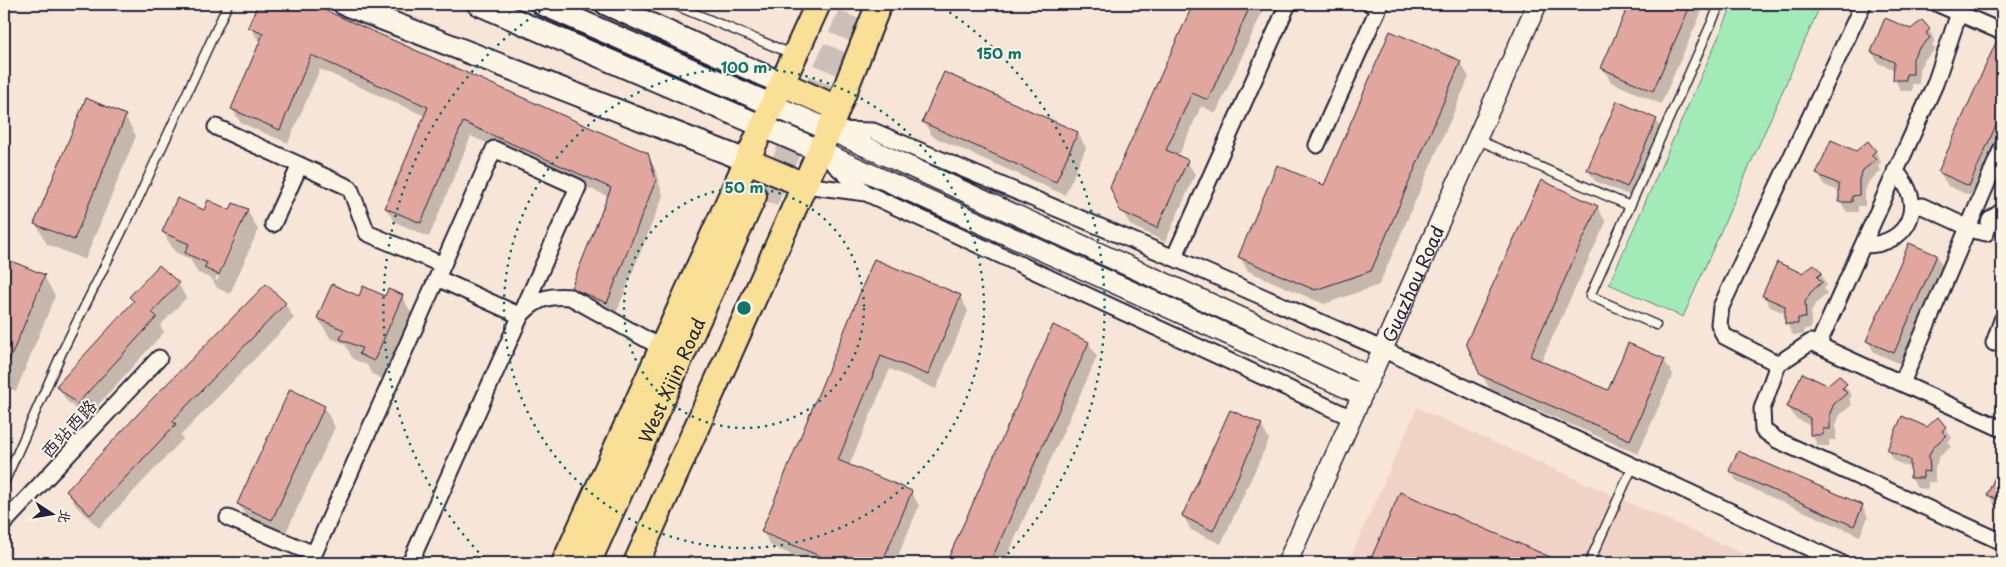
<svg xmlns="http://www.w3.org/2000/svg" width="2006" height="567" viewBox="0 0 2006 567" font-family="'Playpen Sans','LXGW WenKai TC',sans-serif">
	<rect width="100%" height="100%" fill="#f7e5d7"/>
	<filter id="ink" filterUnits="userSpaceOnUse"><feTurbulence type="fractalNoise" baseFrequency=".02" numOctaves="2"/><feDisplacementMap in="SourceGraphic" scale="10" xChannelSelector="R" yChannelSelector="G"/><feConvolveMatrix kernelMatrix="1 2 1 2 8 2 1 2 1" color-interpolation-filters="sRGB"/></filter>
	<g filter="url(#ink)">
		<path fill="#f0d2c6" d="M1417,408L1764,563H1348Z"/>
		<path fill="#a2eab8" stroke="#62867a" d="M1733,4H1821L1683,317L1609,284Z"/>
		<path fill="#0003" fill-rule="evenodd" d="M260,4H308L647,154L655,169L663,196L615,316L581,302L573,288L609,197L471,136L429,237L395,222L386,208L425,116L320,69L288,143L241,123L232,109L260,43L250,27Z
			M1195,4H1266L1216,113L1201,106L1178,157L1187,161L1195,175L1165,242L1130,225L1111,187Z
			M1630,4H1705L1661,104L1611,82L1603,68Z
			M1929,30L1935,41L1932,44L1935,50L1924,60L1919,69V84H1912V91H1901L1895,80V70L1878,63L1872,52L1911,31Z
			M1998,41L2002,42V145L1978,199L1948,186L1939,171Z
			M1460,62L1469,77L1379,285L1324,304L1248,271L1239,256L1325,187Z
			M945,74L1078,133L1086,148L1065,195L932,136L924,122Z
			M125,116L136,136L85,260L47,244L36,224Z
			M1656,120L1662,131L1633,197L1595,181L1588,170Z
			M1875,151L1881,162L1878,166L1881,171L1869,181L1865,191V206H1858V212H1847L1840,201L1841,192L1824,185L1818,173L1857,153Z
			M1542,182L1597,207L1606,222L1541,362L1608,392L1664,360L1673,374L1638,454L1490,389L1481,374Z
			M247,210L258,230L230,294L217,288L212,279L198,273L190,259L175,252L163,232L204,212ZM238,228H241L217,281L215,280Z
			M1937,256L1943,267L1900,364L1874,352L1868,341Z
			M4,259L44,276L55,296L16,391L4,386Z
			M875,261L960,296L968,311L936,389L890,369L849,466L911,492L919,506L895,563H812L771,546L762,531Z
			M1821,274L1827,285L1824,288L1827,294L1815,304L1811,313V329H1804V335H1793L1787,324V314L1770,307L1764,296L1803,275Z
			M178,283L186,298L160,326L164,332L86,418L66,400L58,386L134,302L131,297Z
			M402,296L413,316L385,380L372,374L367,365L353,359L345,344L330,338L318,318L360,297Z
			M285,304L294,318L181,435L183,439L99,528L76,506L67,491Z
			M1054,327L1089,343L1097,357L1004,563H948Z
			M1838,377L1852,396L1849,399L1852,405L1840,415L1836,425V440H1829V446H1818L1812,435V426L1795,418L1789,407L1827,386Z
			M324,407L335,427L283,539L250,523L238,503Z
			M1261,425L1269,440L1221,544L1191,530L1183,516Z
			M1945,428L1952,438L1948,442L1951,447L1939,457L1935,467V482H1928V489L1917,488L1911,477V468L1894,461L1888,450L1927,429Z
			M2002,464V509L1995,506L1989,495Z
			M1731,471L1862,506L1868,517L1860,536L1737,482Z
			M1400,493L1553,560L1555,563H1370Z"/>
		<path fill="#e1a79e" stroke="#22223b" d="M258,4H311L648,153L656,180L607,303L571,288L611,188L463,122L421,223L385,208L428,107L311,55L280,130L231,109L263,34L248,27Z
			M1193,4H1251L1208,100L1192,93L1166,150L1188,160L1157,228L1120,211L1110,187Z
			M1629,4H1691L1653,91L1601,68Z
			M1885,18L1911,29L1922,20L1930,29L1926,33L1930,38L1918,49L1913,58V74H1906V80H1893L1894,62L1871,52Z
			M1390,31L1461,61L1371,271L1315,290L1238,257L1277,165L1324,185Z
			M1997,40L2002,41V112L1969,186L1938,172Z
			M944,72L1078,132L1056,182L922,122Z
			M86,98L126,115L74,240L34,224Z
			M1617,101L1657,119L1627,187L1587,170Z
			M1831,140L1856,151L1868,141L1876,151L1871,155L1876,160L1863,170L1859,179V195L1852,196V202H1839V184L1816,174Z
			M1541,180L1598,206L1530,356L1608,390L1628,343L1665,359L1630,440L1480,375L1466,343Z
			M177,198L204,210L208,200L230,210L233,203L248,209L219,275L204,268L207,263L185,253L189,244L162,232Z
			M1909,243L1937,255L1894,353L1866,341Z
			M4,258L45,275L4,373Z
			M874,259L961,295L928,375L881,356L838,460L912,491L882,563H837L761,532Z
			M1777,262L1802,273L1814,264L1822,273L1817,277L1822,282L1810,293L1805,302L1806,318H1798V324H1785V306L1762,296Z
			M159,265L179,283L152,312L157,317L77,404L56,386L134,301L129,297Z
			M266,284L286,303L172,421L176,424L90,515L66,491L151,400Z
			M332,284L359,296L363,286L385,296L388,289L403,295L374,361L359,354L362,348L340,339L344,330L317,318Z
			M1053,325L1089,342L990,563H946Z
			M1802,373L1827,385L1839,375L1847,384L1842,388L1847,393L1834,404L1830,413V429H1823V435H1810V418L1787,407Z
			M290,389L325,406L272,520L237,504Z
			M1230,410L1262,424L1213,531L1182,516Z
			M1902,416L1927,427L1938,417L1946,427L1942,431L1946,436L1934,446L1929,455L1930,472L1923,471V478H1910V460L1887,450Z
			M1738,451L1863,505L1854,526L1729,471Z
			M2002,461V501L1987,495Z
			M1400,492L1564,563H1369Z"/>
		<g fill="none" stroke-linecap="round" stroke-linejoin="round">
			<path stroke="#ccbeb8" stroke-width="24" stroke-dasharray="24 12" stroke-linecap="butt" d="M766,201L855,4"/>
			<g stroke="#22223b" stroke-width="11">
				<path id="service" d="M672,4L792,54
					M1476,139L1630,206
					M1656,325L1590,296L1720,4
					M4,483L63,350L138,199L228,4
					M1589,563L1633,466"/>
			</g>
			<g stroke="#22223b" stroke-width="19">
				<path id="minor" d="M1863,4L1721,307L1719,324L1724,336L1778,364L1762,409L1763,430L1777,440L2002,542
					M1938,4L2002,32
					M216,127L350,188L367,233L443,265
					M833,130L873,131L1174,258L1382,349L1841,563
					M1317,145L1379,7L1371,4
					M826,157L866,193L1352,418
					M804,185L866,193
					M1912,208L1922,206L1976,231L1986,233L1990,220L2002,211
					M273,224L300,165
					M1863,245C1909,246 1928,204 1895,171
					M1174,258L1288,4
					M523,313C537,298 551,295 570,297L662,348
					M1994,343L2002,320
					M1818,345L1935,84L1959,13
					M1778,364L1811,342L2002,429
					M1902,383L2002,148
					M228,518L314,554
					M4,523L159,358
					M310,563L437,278L521,316
					M410,563L578,187L494,149L437,278"/>
			</g>
			<g stroke="#22223b" stroke-width="22">
				<g id="tertiary">
					<path d="M829,130L1370,376"/>
					<path d="M820,151L1362,395"/>
					<path id="s1" d="M1287,563L1537,4"/>
				</g>
			</g>
			<g stroke="#22223b" stroke-width="25">
				<path id="secondary" d="M344,4L748,161
					M478,4L820,151
					M542,4L829,130
					M606,4L783,84"/>
			</g>
			<g stroke="#22223b" stroke-width="28">
				<g id="primary">
					<path d="M783,84L837,108"/>
					<path d="M748,161L804,185"/>
					<path d="M564,563L818,4"/>
					<path id="s2" d="M588,563L754,196"/>
					<path d="M636,563L829,130L879,4"/>
				</g>
			</g>
			<use href="#service" stroke="#fcf5e5" stroke-width="8"/>
			<use href="#minor" stroke="#fcf5e5" stroke-width="15"/>
			<use href="#tertiary" stroke="#fcf5e5" stroke-width="19"/>
			<use href="#secondary" stroke="#fcf5e5" stroke-width="21"/>
			<use href="#primary" stroke="#fadf96" stroke-width="24"/>
		</g>
	</g>
	<g fill="none" stroke="#0f766e" stroke-width="2.5" stroke-dasharray="2.5 5">
		<circle cx="744" cy="308" r="120"/>
		<circle cx="744" cy="308" r="240"/>
		<path d="M489 563A360 360 0 0 1 551 4M937 4A360 360 0 0 1 999 563"/>
	</g>
	<g text-anchor="middle" dominant-baseline="central" stroke-width="4" stroke-linejoin="round" paint-order="stroke">
		<g font-size="18" fill="#22223b" stroke="#fcf5e5">
			<text stroke="none"><textPath href="#s1" startOffset="306">Guazhou Road</textPath></text>
			<text stroke="none"><textPath href="#s2" startOffset="201">West Xijin Road</textPath></text>
			<text transform="translate(68 428) rotate(-47)">西站西路</text>
		</g>
	</g>
	<circle cx="744" cy="308" r="8" fill="#0f766e" stroke="#fcf5e5" stroke-width="2.5"/>
	<g font-size="15" text-anchor="middle" font-weight="bold" fill="#0f766e" stroke="#fcf5e5" stroke-width="4" stroke-linejoin="round" paint-order="stroke">
		<text x="999" y="59">150 m</text>
		<text x="744" y="73">100 m</text>
		<text x="744" y="193">50 m</text>
	</g>
	<rect width="2006" height="567" fill="none" stroke="#fcf5e5" stroke-width="20"/>
	<rect x="10" y="10" width="1986" height="547" fill="none" stroke="#22223b" stroke-width="2" filter="url(#ink)"/>
	<g transform="translate(52 514) rotate(102)" stroke="#fcf5e5" stroke-width="4" paint-order="stroke">
	<path d="M0-4L9 19L0 12L-9 19Z" fill="#22223b"/>
	<text y="-8" font-size="14" font-weight="bold" text-anchor="middle" fill="#22223b">北</text>
	</g>
</svg>
